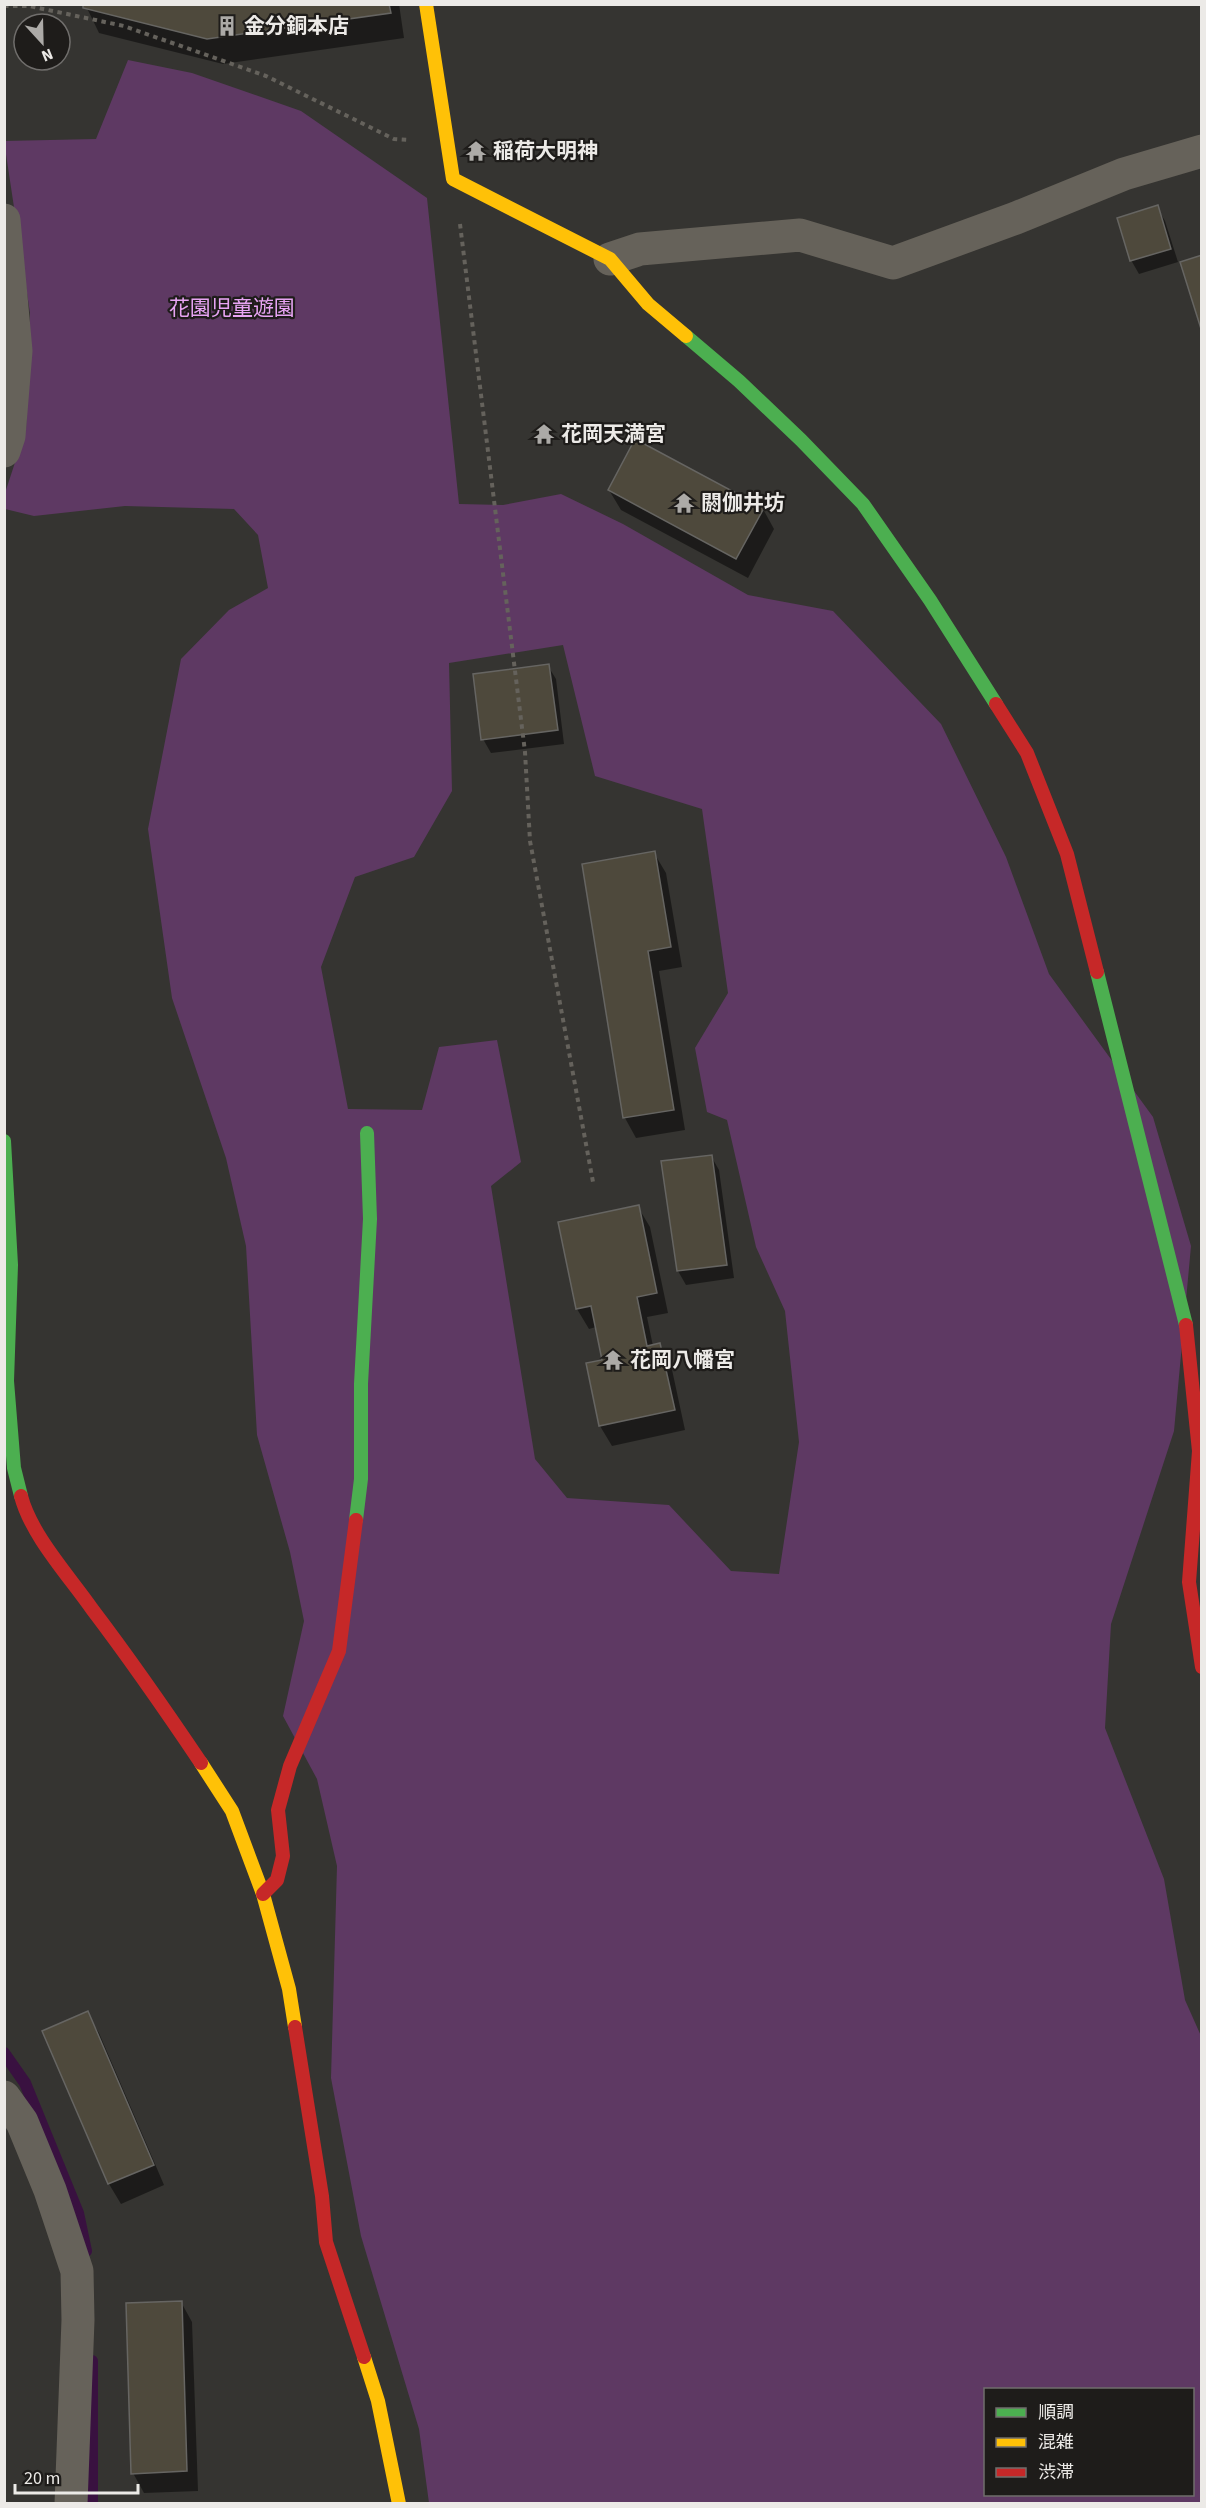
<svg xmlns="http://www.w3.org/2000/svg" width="1206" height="2508" viewBox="0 0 1206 2508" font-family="'Source Sans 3','Noto Sans JP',sans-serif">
	<rect width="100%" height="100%" fill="#353431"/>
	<path fill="#5e3963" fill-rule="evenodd" d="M128,60L192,73L301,111L427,198L459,504L503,505L561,494L623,524L748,595L833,611L941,724L1006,857L1049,974L1153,1117L1191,1246L1174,1431L1111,1624L1105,1728L1164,1879L1185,2000L1201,2036V2503H429L419,2429L361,2236L331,2078L337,1866L317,1779L283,1716L304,1621L290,1552L257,1435L246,1246L226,1158L172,998L148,829L181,659L229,610L268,588L258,535L234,509L125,506L34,516L5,509V493L26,429L30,313L4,141L96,139ZM563,645L595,776L702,809L728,993L695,1048L707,1112L727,1120L756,1247L785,1311L799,1442L779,1574L731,1571L669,1505L567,1498L535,1459L491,1186L521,1162L497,1040L439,1047L422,1110L348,1109L321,967L355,877L414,857L452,791L449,663ZM986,2390H1192V2494H986Z"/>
	<path fill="#0007" d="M85,4H399L404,38L223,64L99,33Z
		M1157,207L1165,221L1178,262L1139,274L1131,260Z
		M609,490L763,509L774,529L748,578L621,510Z
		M548,666L556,679L564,744L491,753L483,739Z
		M654,853L666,873L682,967L659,971L685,1130L636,1138L625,1118L583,865Z
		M711,1156L719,1170L734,1278L686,1285L678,1271L663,1162Z
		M638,1207L650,1227L668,1313L647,1317L653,1346L660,1345L671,1365L685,1430L612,1446L600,1426L604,1361L596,1327L589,1329L577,1309Z
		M87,2013L99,2033L164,2185L121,2204L109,2184L44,2031Z
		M181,2302L192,2322L198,2491L144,2493L133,2473Z"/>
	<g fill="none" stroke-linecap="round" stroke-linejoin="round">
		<path stroke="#391140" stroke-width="12" d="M4,2053L25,2083L78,2213L86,2251
			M92,2504V2361"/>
	</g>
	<path fill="#4e493c" stroke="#666562" stroke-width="1.5" d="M83,4H389L391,13L207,39L83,8Z
		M1158,205L1171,249L1130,261L1117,218Z
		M1202,255V332L1180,262Z
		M635,439L764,508L736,559L608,490Z
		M549,664L558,730L481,740L473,674Z
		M655,851L671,947L648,951L674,1110L623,1118L582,864Z
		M712,1155L727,1265L677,1271L661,1161Z
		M639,1205L657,1293L637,1297L647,1346L660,1343L675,1410L599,1426L586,1363L602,1360L591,1306L576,1309L558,1222Z
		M88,2011L154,2165L108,2184L42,2031Z
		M182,2301L187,2471L131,2474L126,2303Z"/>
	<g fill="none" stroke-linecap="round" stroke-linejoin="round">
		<path stroke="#65625c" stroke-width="4" stroke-dasharray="4.5 4.5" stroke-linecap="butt" d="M4,6H29L124,26L266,76L394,139L410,140
			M460,224L525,752L530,841L593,1182"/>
		<path stroke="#66625a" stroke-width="33" d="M4,220L16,351L9,436L4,451
			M610,259L640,249L800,235L893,263L1016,218L1124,174L1202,151
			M4,2097L22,2122L50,2190L77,2271L78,2320L71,2504"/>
		<path stroke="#4caf50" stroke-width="14" d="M686,336L739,381L801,440L863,504L930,600L996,704
			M1097,972L1186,1325
			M4,1141L11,1265L7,1381L14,1468L21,1496
			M356,1520L361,1479V1384L370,1219L367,1133"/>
		<path stroke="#ffc107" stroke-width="14" d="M426,4L453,179L610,259L648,304L686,336
			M201,1763L232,1811L263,1894L289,1989L295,2027
			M364,2357L378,2401L399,2504"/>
		<path stroke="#c62828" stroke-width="14" d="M996,704L1027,753L1067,854L1097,972
			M1186,1325L1199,1451L1189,1582L1202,1667
			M21,1496C31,1535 69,1576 92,1609C130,1659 166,1711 201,1763
			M263,1894L277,1880L283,1856L278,1810L290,1766L339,1651L356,1520
			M295,2027L322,2196L326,2242L364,2357"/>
	</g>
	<defs>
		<g id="building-bare" transform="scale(1.62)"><path d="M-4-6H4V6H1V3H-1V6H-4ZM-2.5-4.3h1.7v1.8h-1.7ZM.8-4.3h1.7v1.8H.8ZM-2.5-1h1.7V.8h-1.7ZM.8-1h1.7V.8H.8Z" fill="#acaaa7" stroke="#1e1c1a" stroke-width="2.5" paint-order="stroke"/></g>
		<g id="temple-bare" transform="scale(1.62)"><path d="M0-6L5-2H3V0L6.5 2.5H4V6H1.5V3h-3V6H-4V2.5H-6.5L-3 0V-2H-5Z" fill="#acaaa7" stroke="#1e1c1a" stroke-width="2.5" paint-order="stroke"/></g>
	</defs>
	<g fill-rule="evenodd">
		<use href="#building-bare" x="227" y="26"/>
		<use href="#temple-bare" x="476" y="151"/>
		<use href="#temple-bare" x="544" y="434"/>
		<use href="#temple-bare" x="684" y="503"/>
		<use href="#temple-bare" x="613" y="1360"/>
	</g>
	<g text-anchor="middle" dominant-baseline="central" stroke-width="4.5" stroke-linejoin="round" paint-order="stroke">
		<g font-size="21" font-weight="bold" fill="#eceae7" stroke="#1e1c1a" text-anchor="start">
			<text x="244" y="26">金分銅本店</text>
			<text x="493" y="151">稲荷大明神</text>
			<text x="561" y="434">花岡天満宮</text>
			<text x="701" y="503">閼伽井坊</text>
			<text x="630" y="1360">花岡八幡宮</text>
		</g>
		<g font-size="21" fill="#e7a4f3" stroke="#1e1c1a">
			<text x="232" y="308">花園児童遊園</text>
		</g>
	</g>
	<rect width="1206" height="2508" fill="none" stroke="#eceae7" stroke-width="12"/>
	<rect x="984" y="2388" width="210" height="108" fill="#1e1c1a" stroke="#706e6c" stroke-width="1.5"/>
	<rect x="996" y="2408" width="30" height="9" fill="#4caf50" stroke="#706e6c" stroke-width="1.5"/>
	<text x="1038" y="2418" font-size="18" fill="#eceae7">順調</text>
	<rect x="996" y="2438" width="30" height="9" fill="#ffc107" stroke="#706e6c" stroke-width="1.5"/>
	<text x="1038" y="2448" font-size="18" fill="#eceae7">混雑</text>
	<rect x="996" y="2468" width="30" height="9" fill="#c62828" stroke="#706e6c" stroke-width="1.5"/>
	<text x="1038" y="2478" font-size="18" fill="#eceae7">渋滞</text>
	<g transform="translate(42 42) rotate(158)"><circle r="28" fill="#1e1c1a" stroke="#706e6c" stroke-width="1.5"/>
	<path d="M0-4.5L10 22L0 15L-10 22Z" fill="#acaaa7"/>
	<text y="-9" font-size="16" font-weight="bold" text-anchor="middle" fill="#eceae7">N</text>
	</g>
	<path d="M15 2484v9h123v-9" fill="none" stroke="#eceae7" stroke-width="3"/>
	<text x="24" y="2484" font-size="18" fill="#eceae7" stroke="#1e1c1a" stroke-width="4.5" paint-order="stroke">20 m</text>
</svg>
